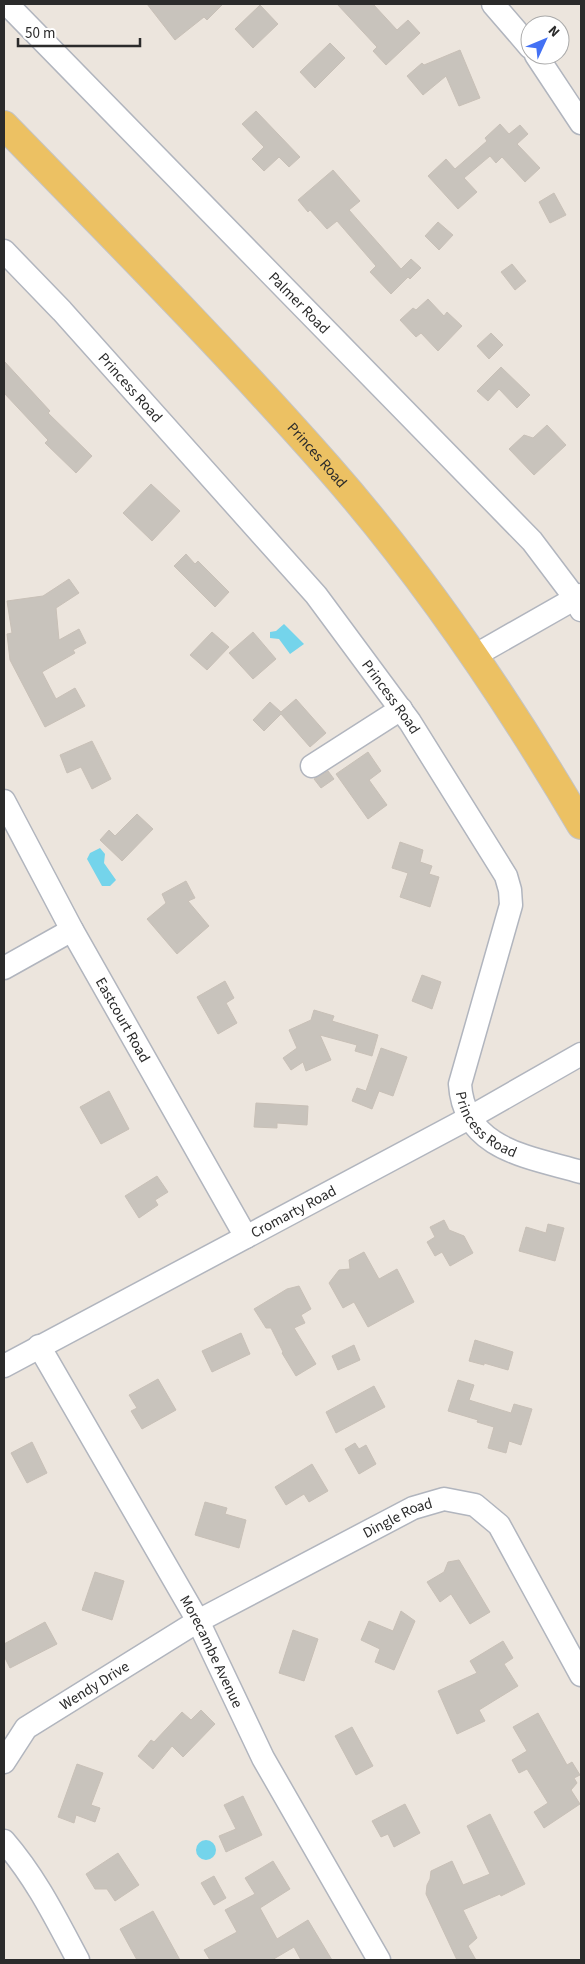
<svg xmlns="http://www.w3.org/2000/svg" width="585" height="1964" viewBox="0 0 585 1964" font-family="'Source Sans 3',sans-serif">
	<rect width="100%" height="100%" fill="#ece5dd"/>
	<path fill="#74d4eb" d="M284,624L304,644L290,654L279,639L270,638V632L276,631Z
		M100,848L105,854L104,863L116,880L110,886H102L87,859L90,853Z
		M196 1850a10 10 0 1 1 20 0a10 10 0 1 1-20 0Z"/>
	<path fill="#c8c3bc" stroke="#c8c0b7" d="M147,4H223L207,20L204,17L175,40Z
		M337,4H373L397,30L408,20L420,33L386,65L373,51L377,47Z
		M260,5L278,24L253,48L235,29Z
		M330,43L345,58L315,88L300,72Z
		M460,50L480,98L459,106L446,76L423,95L407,76L422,63L424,65Z
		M256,111L300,157L289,167L279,157L264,171L252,159L264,147L242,124Z
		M500,124L509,134L520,125L528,134L517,144L540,168L525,182L502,157L496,163L490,156L464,178L477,192L458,209L428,176L446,159L455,169L487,141L485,138Z
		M333,170L360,201L349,210L401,269L411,259L421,268L410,279L408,277L391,294L370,272L376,266L337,221L327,229L310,210L308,212L298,200Z
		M554,193L566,215L550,223L539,202Z
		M438,222L453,235L439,250L425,236Z
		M512,264L526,281L515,290L501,272Z
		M428,299L444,316L447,312L462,326L438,351L421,333L416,337L400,320L413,308L416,310Z
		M491,333L503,345L489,359L477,346Z
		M4,361L50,411L48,413L92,456L76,473L45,443L48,440L4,393Z
		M501,367L530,395L517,408L499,389L488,401L477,391Z
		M547,425L566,445L534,475L509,449L524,435L533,438Z
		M151,484L180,511L152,541L123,513Z
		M186,554L195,564L198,561L229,592L215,607L174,566Z
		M69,579L79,593L56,608L59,640L79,629L86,643L73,650L75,653L42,672L56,699L75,688L85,706L45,727L10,660L7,634L12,633L7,601L43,596Z
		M212,632L229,647L207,670L190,655Z
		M253,632L276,659L253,679L229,653Z
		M296,699L326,733L310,747L281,714L264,731L253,720L270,702L281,712Z
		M92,741L111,779L92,789L81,767L67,773L60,755Z
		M368,752L381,771L369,780L387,805L368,819L336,774Z
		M328,771L334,779L321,788L314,779Z
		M137,814L153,829L122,861L100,840L109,830L115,836Z
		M400,842L423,850L420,862L432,866L429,874L439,877L430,907L400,897L408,873L392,868Z
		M186,881L195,898L188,901L209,926L177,954L147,919L166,903L162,894Z
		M422,975L441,982L432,1009L412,1001Z
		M225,981L234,998L226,1003L237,1023L218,1034L197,997Z
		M314,1010L334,1016L332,1021L378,1035L372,1056L355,1051L357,1045L320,1035L331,1060L306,1071L303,1062L291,1070L283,1058L297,1048L289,1030L311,1020Z
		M381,1048L407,1057L393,1096L379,1091L372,1109L352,1101L357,1088L366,1091Z
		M109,1091L129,1129L101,1144L80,1107Z
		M256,1103L308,1106L307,1125L277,1123V1128L254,1127Z
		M157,1176L168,1192L155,1200L158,1205L139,1218L125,1196Z
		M444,1220L449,1230L464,1236L473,1253L450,1266L442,1252L435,1256L427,1242L435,1237L430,1227Z
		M548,1224L564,1228L555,1261L519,1251L526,1227L546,1233Z
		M364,1252L379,1279L397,1269L414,1302L368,1327L354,1302L343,1308L329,1283L339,1270L350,1269L349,1260Z
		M299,1286L311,1309L301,1315L305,1323L294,1328L316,1364L296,1376L282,1353L283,1352L271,1328H266L254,1309L287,1289Z
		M241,1333L250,1354L212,1372L202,1351Z
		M475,1340L513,1352L508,1370L484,1363V1365L469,1361Z
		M354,1345L360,1360L338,1370L332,1356Z
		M158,1379L176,1410L142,1429L131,1411L137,1408L129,1395Z
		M458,1380L474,1385L469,1400L511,1413L514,1404L532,1409L521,1445L509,1441L506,1453L488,1448L494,1427L477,1422L478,1420L448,1411Z
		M374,1386L385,1407L336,1433L326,1412Z
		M32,1442L47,1473L27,1483L11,1453Z
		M355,1443L359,1449L366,1445L376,1464L359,1474L345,1449Z
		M312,1464L328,1491L309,1502L304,1494L286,1505L275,1487Z
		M205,1502L227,1508L225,1514L246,1520L239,1548L195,1535Z
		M459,1560L490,1612L470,1624L451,1594L440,1602L427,1582L444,1572L448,1562Z
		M95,1572L124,1581L112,1620L82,1610Z
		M401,1611L415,1621L394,1670L375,1662L380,1649L361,1640L369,1621L393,1631Z
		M45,1622L57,1644L10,1668L4,1656V1644Z
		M293,1630L318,1639L304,1681L279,1673Z
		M503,1641L513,1658L504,1664L518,1686L479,1710L485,1721L457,1734L438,1691L477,1673L470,1661Z
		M201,1710L215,1724L183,1757L172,1746L153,1769L138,1756L151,1740L154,1742L182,1712L191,1720Z
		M538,1713L567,1765L572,1762L580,1775L574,1778L577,1783L571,1790L580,1804L544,1828L534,1812L548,1803L527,1769L519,1773L512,1760L527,1751L513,1727Z
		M352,1727L373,1766L356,1775L335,1736Z
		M77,1764L103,1773L91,1805L100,1808L95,1822L76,1815L74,1823L58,1817Z
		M243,1796L262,1835L226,1852L219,1836L236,1829L224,1805Z
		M405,1804L420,1833L394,1847L388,1834L381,1837L372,1821Z
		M490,1814L525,1884L501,1896L500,1894L463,1910L477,1938L468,1946L476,1960H457L426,1894L427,1885L430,1879L431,1871L452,1861L463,1885L490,1874L467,1826Z
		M118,1853L139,1885L115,1901L107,1889H95L86,1874Z
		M273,1861L290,1889L260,1908L277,1939L308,1920L332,1960H301L294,1947L272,1960H210L204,1950L237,1932L225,1910L255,1894L245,1878Z
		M214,1876L226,1898L214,1905L201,1883Z
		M153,1911L180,1960H137L120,1929Z"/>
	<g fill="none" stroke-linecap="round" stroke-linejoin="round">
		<g stroke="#b1b5be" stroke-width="25">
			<g id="minor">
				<path id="s1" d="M7,4L532,541L575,598L581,610"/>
				<path d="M493,4L530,47"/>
				<path d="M536,55L581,123"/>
				<path id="s2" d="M4,251L62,311L316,595L410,722L506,876L510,890L511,905L460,1084C464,1150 530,1157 581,1172"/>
				<path d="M474,656L581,595"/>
				<path d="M312,766L401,709"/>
				<path id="s3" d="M4,801L72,930L246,1237"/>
				<path d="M4,968L72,930"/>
				<path id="s4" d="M39,1346L198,1621L263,1758L379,1960"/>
				<path id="s5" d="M4,1366L469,1118L581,1054"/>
				<path id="s6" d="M4,1762L26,1728L198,1621L413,1508L444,1499L475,1505L499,1525L581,1675"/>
				<path d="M4,1841C36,1878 55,1917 78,1960"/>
			</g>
		</g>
		<g stroke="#c4c4c4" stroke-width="30">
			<g id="major">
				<path id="s7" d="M4,125C113,237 224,349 328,467C424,576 507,699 581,825"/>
			</g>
		</g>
		<use href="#minor" stroke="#fff" stroke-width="22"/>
		<use href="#major" stroke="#ecc163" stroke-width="28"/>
	</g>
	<g text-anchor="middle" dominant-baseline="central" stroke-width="4" stroke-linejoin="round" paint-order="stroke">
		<g font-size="15" fill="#2b2b2b" stroke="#fff">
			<text stroke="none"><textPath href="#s1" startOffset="418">Palmer Road</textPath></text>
			<text stroke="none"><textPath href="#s2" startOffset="186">Princess Road</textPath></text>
			<text stroke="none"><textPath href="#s7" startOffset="455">Princes Road</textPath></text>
			<text stroke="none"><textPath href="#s2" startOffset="591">Princess Road</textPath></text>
			<text stroke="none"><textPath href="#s3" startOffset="249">Eastcourt Road</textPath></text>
			<text stroke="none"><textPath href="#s2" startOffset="1071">Princess Road</textPath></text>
			<text stroke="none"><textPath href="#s5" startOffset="328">Cromarty Road</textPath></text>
			<text stroke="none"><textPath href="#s6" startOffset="468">Dingle Road</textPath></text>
			<text stroke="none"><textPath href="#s4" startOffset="351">Morecambe Avenue</textPath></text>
			<text stroke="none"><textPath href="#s6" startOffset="121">Wendy Drive</textPath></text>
		</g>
	</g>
	<rect width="585" height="1964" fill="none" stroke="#2b2b2b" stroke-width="10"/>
	<g transform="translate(545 40) rotate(46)"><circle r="24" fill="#ffffff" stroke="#aaaaaa"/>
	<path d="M0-4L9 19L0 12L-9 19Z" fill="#4371f4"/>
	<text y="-8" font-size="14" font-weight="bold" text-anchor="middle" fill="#2b2b2b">N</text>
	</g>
	<path d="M18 38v8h122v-8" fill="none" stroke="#2b2b2b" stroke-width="2.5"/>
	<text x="25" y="38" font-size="15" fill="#2b2b2b" stroke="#ffffff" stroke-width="4" paint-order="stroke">50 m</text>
</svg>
